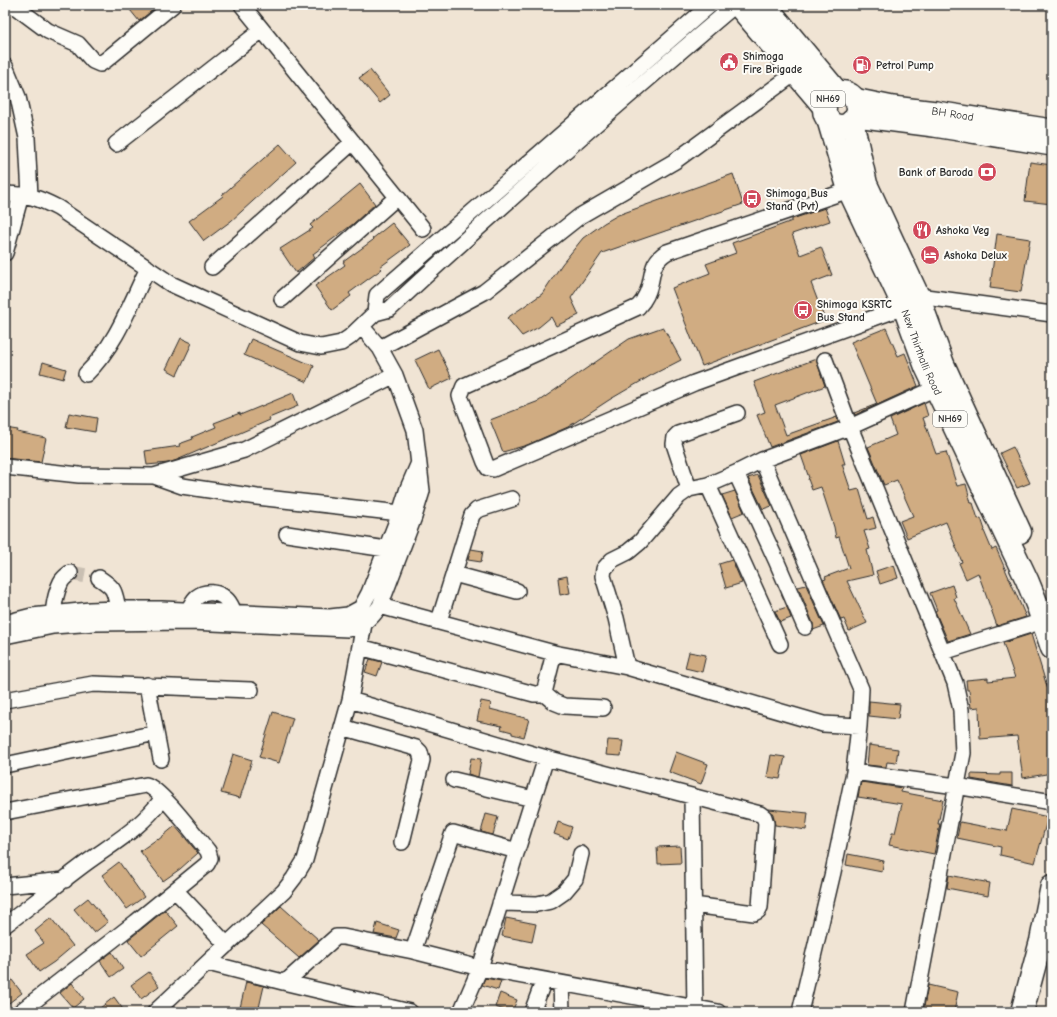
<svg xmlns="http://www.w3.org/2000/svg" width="1057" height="1017" viewBox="0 0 1057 1017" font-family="'Comic Neue',sans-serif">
	<rect width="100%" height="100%" fill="#f0e4d4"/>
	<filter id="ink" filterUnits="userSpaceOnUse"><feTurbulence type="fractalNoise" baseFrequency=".025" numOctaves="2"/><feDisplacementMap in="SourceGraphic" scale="8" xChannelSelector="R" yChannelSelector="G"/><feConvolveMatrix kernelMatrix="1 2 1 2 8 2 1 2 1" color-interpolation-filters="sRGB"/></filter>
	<g filter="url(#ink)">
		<path fill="#d0ac82" stroke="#2b2b2b" d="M126,5H159L139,21Z
			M370,70L390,95L380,103L359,78Z
			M280,144L296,162L231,221L204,241L189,221L223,196L222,195Z
			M1030,162L1052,165V204L1025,201Z
			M733,174L743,204L602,253L571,298L579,315L556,326L551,317L539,327L522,336L507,318L542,294L562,264L583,238L604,223L618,215Z
			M360,184L375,204L353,224L313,254L315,257L296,273L280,249L313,228L310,225Z
			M825,208L830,221L792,234L800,255L821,247L832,275L811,283L825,320L702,366L672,288L710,273L706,264L736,253L732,243L792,221V219Z
			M392,223L410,245L380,267L382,269L349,293L351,296L332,310L315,286L345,265L343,262L373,240L372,239Z
			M997,234L1030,239L1021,292L990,288Z
			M663,327L681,360L650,376L609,400L568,427L527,445L503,452L490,420L539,401L629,339Z
			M886,328L898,356L905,353L918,386L855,415L854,413L877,404L851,342Z
			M181,338L192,343L177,375L166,369Z
			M251,339L314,366L307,382L244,355Z
			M438,349L452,378L429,389L415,360Z
			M816,359L825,386L775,405L786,435L837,417L838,422L770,447L757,415L765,412L754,382Z
			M43,362L66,369L63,379L40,373Z
			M293,393L298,406L269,418L270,420L177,460L168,463L147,465L145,451L180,446L179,444L193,439L192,437L216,427L214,423L240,413V415Z
			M924,403L928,416L923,418L936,454L946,452L957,486L966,484L971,503H973L978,519L981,518L985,530L984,531L992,550L996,548L1026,617L997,626L978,573L966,579L959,563L962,562L946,522L907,538L900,521L913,516L897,480L884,485L868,447L896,435L890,419Z
			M69,413L97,418L95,432L66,427Z
			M5,428L18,430L17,432L46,438L41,462L5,458Z
			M838,441L845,464H842L851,491L859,489L868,519L873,517L876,528L864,531L870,549L867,550L873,575L847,581L867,623L849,631L844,619L841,620L823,580L826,579L825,577L849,568L839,537L836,538L834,527L821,487L812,490L808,479L809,478L801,455Z
			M1013,447L1030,483L1017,488L1000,453Z
			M758,475L772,506L763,509L748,478Z
			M735,491L744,512L732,517L722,495Z
			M471,549L483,551L481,562L468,560Z
			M732,560L742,583L726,588L719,564Z
			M894,565L898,578L880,584L876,571Z
			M567,576L570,593L560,595L558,578Z
			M806,585L824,626L813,630V623L798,587Z
			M952,585L956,597L954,598L970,634L948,641L935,611L937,610L930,593Z
			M787,607L791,618L780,622L775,611Z
			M1031,634L1048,690H1050L1052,704V715L1048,716L1052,749V773L1023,778L1017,736L980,739L979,707L971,708L969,690H967L966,680L988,678V681L1015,678L1003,643Z
			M689,652L706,655L702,672L685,668Z
			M370,659L382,662L377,676L365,672Z
			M481,701L491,703L490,709L529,719L524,737L512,734V732L501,729L502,726L477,721Z
			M869,701L900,704L898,719L869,716Z
			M273,712L293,718L279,763L259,757Z
			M608,740L623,741L621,756L606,755Z
			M869,745L898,749L896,763L887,762L886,767L867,765Z
			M676,752L708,764L701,784L669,772Z
			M233,754L252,760L240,798L221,793Z
			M771,755L785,757L780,779L767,777Z
			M471,758L481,759L478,777L468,774Z
			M1000,773H1012V786L971,779V774L1000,775Z
			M861,782L902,788L901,792L943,800L938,824H940L934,854L889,845L892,833H895L902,804L858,797Z
			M769,809L808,813L806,830L775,825L773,814Z
			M1012,809L1048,817L1035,863L1000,855L1001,847L957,838L960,822L1007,831Z
			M486,814L498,817L493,835L481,832Z
			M558,822L572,827L568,839L554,834Z
			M175,826L198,853L180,869L163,881L140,851L157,839L158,840Z
			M680,846L681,863L658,864L657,847Z
			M848,854L884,861L882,872L846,865Z
			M119,862L144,897L127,909L102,875Z
			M949,875L990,883L988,896L947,888Z
			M88,898L108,922L94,933L74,909Z
			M281,906L319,940L299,958L261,925Z
			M165,910L178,926L141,956L128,940Z
			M51,918L73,946L54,962L39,972L27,954L44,943L35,931Z
			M506,918L536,924L532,942L502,936Z
			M377,923L399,930L396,938L374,934Z
			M112,952L123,969L111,977L100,961Z
			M5,971L22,993L5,1006Z
			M149,972L159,986L141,999L131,985Z
			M485,978L501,981L498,990L482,985Z
			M246,982L264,986L258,1012H239Z
			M72,983L84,999L73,1008L60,993Z
			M928,985L958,992L954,1012H923Z
			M500,993L517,1000L512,1012L495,1007Z
			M114,997L125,1012H95Z"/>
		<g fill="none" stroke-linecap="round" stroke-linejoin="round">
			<path stroke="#c9bfb2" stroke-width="15" stroke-dasharray="15 8" stroke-linecap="butt" d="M70,573L99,578"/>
			<g stroke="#2b2b2b" stroke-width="18">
				<path id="minor" d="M13,5L48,31L78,44L93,61L100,64L106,60L173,5
					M242,5L423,229
					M5,66L18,97L27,138L30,196
					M116,144L262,30
					M858,187L667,252C646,265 656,281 644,299C643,302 640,304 638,307L464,386L460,396L485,462L488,468L493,469L694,383L904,307
					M5,194C29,195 37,197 58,208L171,284L300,343L321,347L341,343L350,337L375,313L390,309C502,204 618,104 735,5
					M5,253L21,195
					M212,267L353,142
					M918,296L1052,314
					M282,299L397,197
					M375,313L377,295L710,5
					M380,348L484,292L580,216L675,161L795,73
					M825,360L850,427L955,683L961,710L963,753L914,1012
					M86,374C116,345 130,305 148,268
					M762,460L861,689L859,726L854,772L833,872L800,1012
					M5,467L79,475L154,476L244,450L395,375
					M736,473L776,560L805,627
					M154,476L182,486L257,497L400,513L409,516
					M708,485L780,644
					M689,489L674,444L675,437L678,434L737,413
					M287,534L386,549
					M454,574L517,591
					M99,578C116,589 114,591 118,609
					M380,606L554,653L627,667L823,724L859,726
					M188,610C191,606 193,600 197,597C205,590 219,592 226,599C230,602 232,608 234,612
					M439,621L472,515L477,510L512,499
					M5,623L32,616L90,610L118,609H162L330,617L348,615L361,608L369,593L400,513L408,488L418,465
					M53,623C52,611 56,592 61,582C63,578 66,576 70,573
					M5,636L53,626L95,623L191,622L348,629C364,626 371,619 380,606L414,517L422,491L415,430L395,375L380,348L362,327
					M360,647L534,694H540L545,689L554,653
					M943,652L1043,621
					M627,667L616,618L603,576L604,569L612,560L628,552L640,542L679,496L689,489L708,485L736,473L762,460L850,427L936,388
					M147,685L161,759
					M542,692L554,702L564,706L603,708
					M5,700L93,684L251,690
					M350,700L546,758L760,814L764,817L766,823L760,907L758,911L754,913L693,905
					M342,727L416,748L420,752L422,760L402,842
					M5,765L156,733
					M854,772L956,786L1052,802
					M454,780L533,799
					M692,796L695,1012
					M5,812L146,785C160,788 197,838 208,851L210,858L207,864L136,922L20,1012
					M5,886L65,880
					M175,890L227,945
					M500,903L537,904L551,901L564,892L575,879L581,854
					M5,925C32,905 59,883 86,863C115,842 141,828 163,798
					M413,951L453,833L517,851
					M208,963L283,982L289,979L336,937H343L413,951L480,968L718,1012
					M283,982L410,1012
					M561,983L562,1012
					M155,1012L284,891L294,878L305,860L350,700L364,624L363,617
					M461,1012L480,968L546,758
					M532,1012L544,980"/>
			</g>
			<g stroke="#2b2b2b" stroke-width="22">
				<g id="major">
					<path id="s1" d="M854,98L893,106L936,111L1052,129"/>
					<path d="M856,117L934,127L1052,146"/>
				</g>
			</g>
			<g stroke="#2b2b2b" stroke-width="25">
				<g id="highway">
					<path d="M738,5L825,108"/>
					<path d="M765,5L838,93"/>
					<circle cx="841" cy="109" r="17"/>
					<path id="s2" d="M828,119L849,190L904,307L926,367L936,388L1027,580L1038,607L1052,648"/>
					<path d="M852,121L866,184L918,296L943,364L1020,532"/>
					<path d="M1022,1012L1041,941L1052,886"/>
				</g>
			</g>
			<use href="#minor" stroke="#fdfcf7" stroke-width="15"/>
			<use href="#major" stroke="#fdfcf7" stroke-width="19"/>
			<use href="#highway" stroke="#fdfcf7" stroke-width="22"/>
		</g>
	</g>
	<defs>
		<g id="civic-disc" transform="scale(1)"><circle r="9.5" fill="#d1495b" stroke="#fdfcf7"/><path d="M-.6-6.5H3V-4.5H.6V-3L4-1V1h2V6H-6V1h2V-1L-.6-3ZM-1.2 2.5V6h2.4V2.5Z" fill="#fff"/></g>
		<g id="fuel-disc" transform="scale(1)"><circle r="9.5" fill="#d1495b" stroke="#fdfcf7"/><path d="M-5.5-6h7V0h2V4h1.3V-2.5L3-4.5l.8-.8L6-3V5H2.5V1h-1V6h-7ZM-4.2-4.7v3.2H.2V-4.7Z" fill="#fff"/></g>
		<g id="bank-disc" transform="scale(1)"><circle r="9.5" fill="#d1495b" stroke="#fdfcf7"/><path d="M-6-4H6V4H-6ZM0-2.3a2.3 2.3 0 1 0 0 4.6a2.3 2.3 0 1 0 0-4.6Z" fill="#fff"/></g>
		<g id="bus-disc" transform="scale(1)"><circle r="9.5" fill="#d1495b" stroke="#fdfcf7"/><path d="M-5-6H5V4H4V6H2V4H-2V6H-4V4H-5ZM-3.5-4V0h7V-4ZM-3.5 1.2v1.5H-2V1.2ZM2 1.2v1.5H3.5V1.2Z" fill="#fff"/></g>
		<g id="restaurant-disc" transform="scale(1)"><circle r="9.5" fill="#d1495b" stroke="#fdfcf7"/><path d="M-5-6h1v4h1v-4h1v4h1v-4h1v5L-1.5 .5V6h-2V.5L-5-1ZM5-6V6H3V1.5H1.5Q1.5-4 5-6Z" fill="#fff"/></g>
		<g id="hotel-disc" transform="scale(1)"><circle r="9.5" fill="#d1495b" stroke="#fdfcf7"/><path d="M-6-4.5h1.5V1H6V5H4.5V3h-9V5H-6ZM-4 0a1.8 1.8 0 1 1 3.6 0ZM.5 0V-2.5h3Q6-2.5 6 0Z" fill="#fff"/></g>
	</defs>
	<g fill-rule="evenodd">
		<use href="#civic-disc" x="729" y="62"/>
		<use href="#fuel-disc" x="862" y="65"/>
		<use href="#bank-disc" x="987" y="172"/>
		<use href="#bus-disc" x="752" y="199"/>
		<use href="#restaurant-disc" x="922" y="230"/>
		<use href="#hotel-disc" x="930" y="255"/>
		<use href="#bus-disc" x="803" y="310"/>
	</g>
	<g text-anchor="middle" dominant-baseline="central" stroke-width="4" stroke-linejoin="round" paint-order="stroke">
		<g fill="#fdfcf7" stroke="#6a6a68" stroke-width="1">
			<rect x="811" y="91" width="34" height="16" rx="3"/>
			<rect x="933" y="411" width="34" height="16" rx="3"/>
		</g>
		<g font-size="10" font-weight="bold" fill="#2b2b2b">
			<text x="828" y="99">NH69</text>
			<text x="950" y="419">NH69</text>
		</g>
		<g font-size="11" font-weight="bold" fill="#2b2b2b" stroke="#fdfcf7" text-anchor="start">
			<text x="743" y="56">Shimoga<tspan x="743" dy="13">Fire Brigade</tspan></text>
			<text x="876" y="65">Petrol Pump</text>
			<text x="973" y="172" text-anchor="end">Bank of Baroda</text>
			<text x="766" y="193">Shimoga Bus<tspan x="766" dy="13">Stand (Pvt)</tspan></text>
			<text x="936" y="230">Ashoka Veg</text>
			<text x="944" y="255">Ashoka Delux</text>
			<text x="817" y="304">Shimoga KSRTC<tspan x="817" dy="13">Bus Stand</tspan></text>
		</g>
		<g font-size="11" fill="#2b2b2b" stroke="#fdfcf7">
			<text stroke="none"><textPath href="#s1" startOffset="100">BH Road</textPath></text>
			<text stroke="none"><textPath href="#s2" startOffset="252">New Thirthalli Road</textPath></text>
		</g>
	</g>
	<rect width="1057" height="1017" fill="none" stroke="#fdfcf7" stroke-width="20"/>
	<rect x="10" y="10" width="1037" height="997" fill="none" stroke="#2b2b2b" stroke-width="1.5" filter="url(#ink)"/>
</svg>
